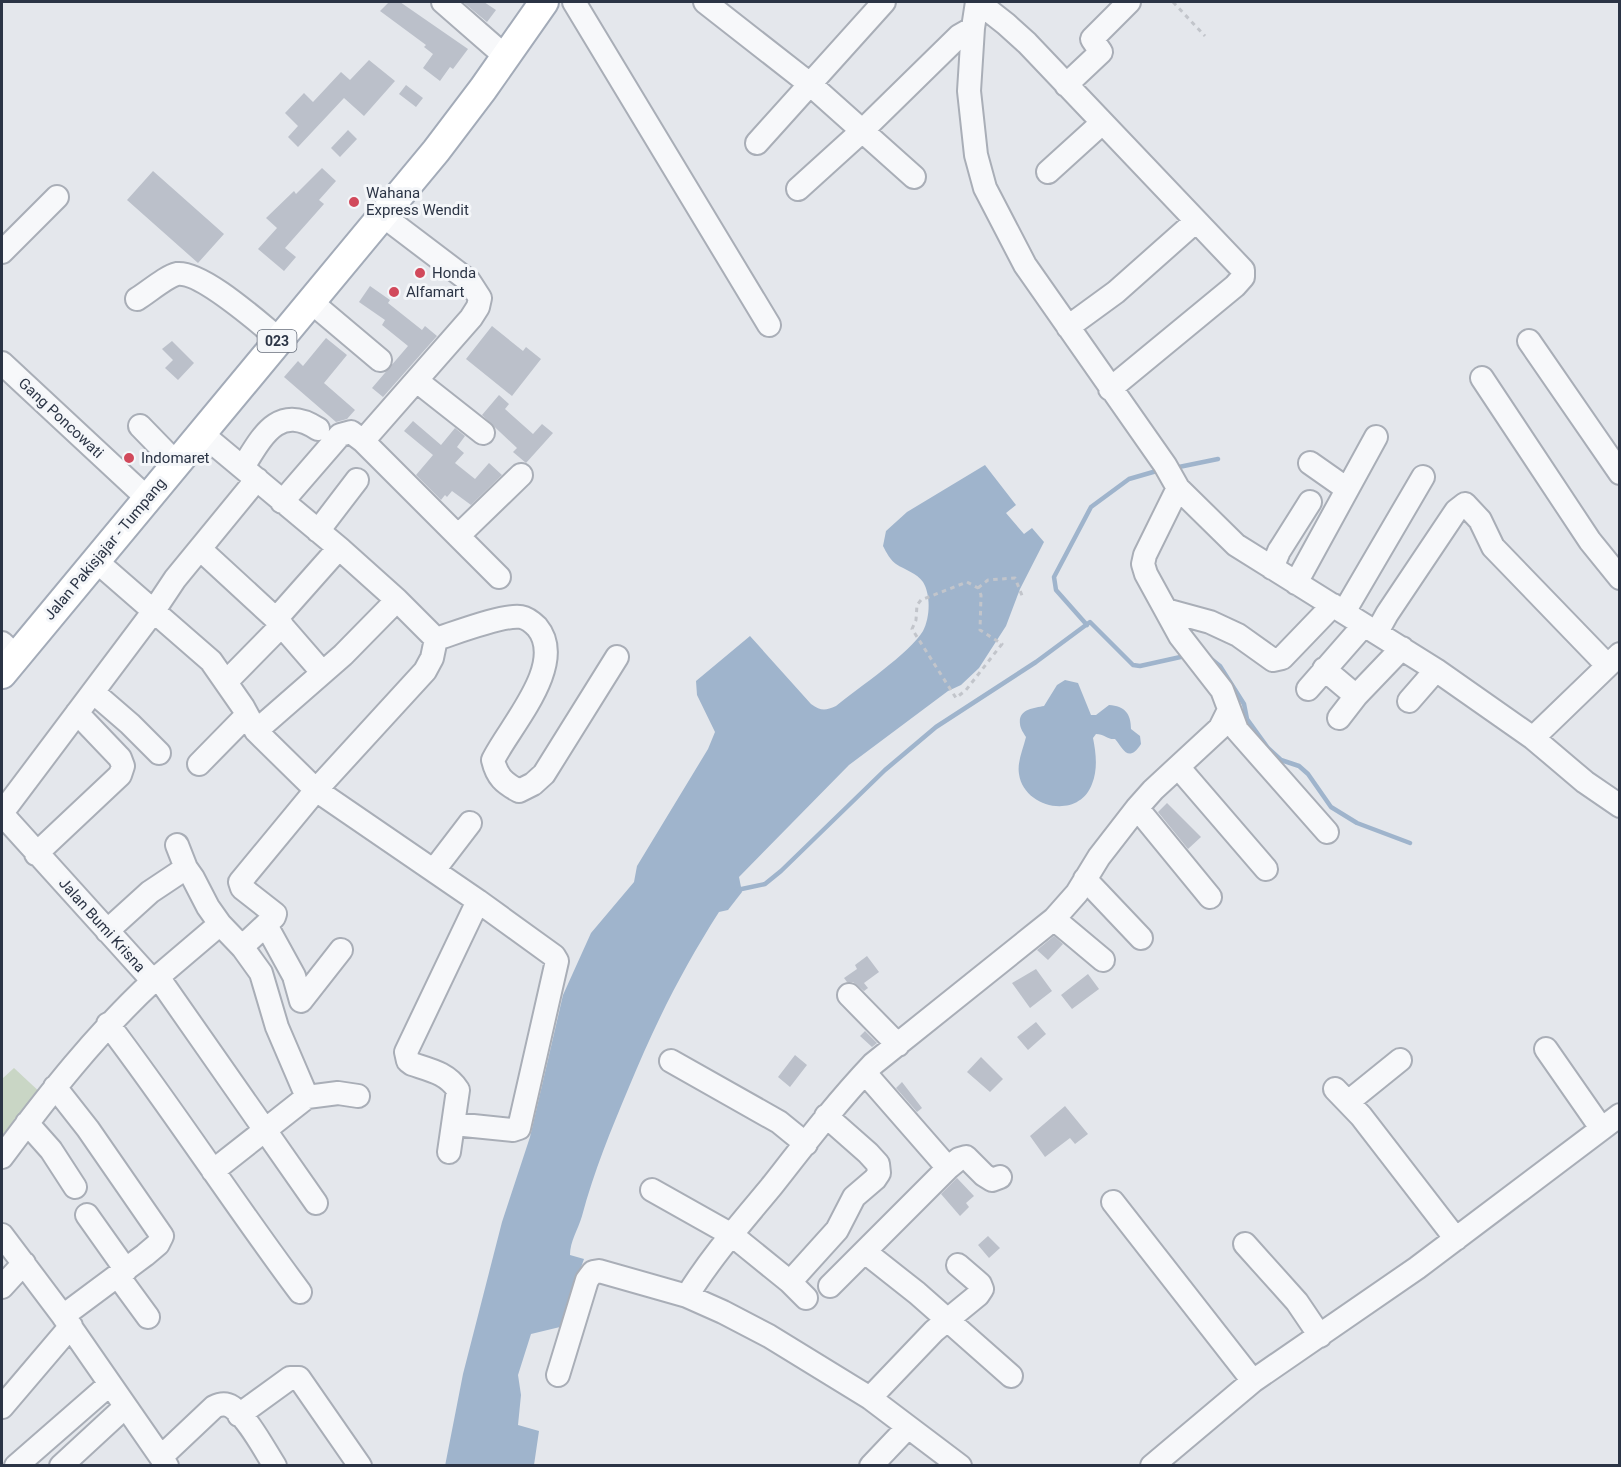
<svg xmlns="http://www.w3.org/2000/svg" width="1621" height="1467" viewBox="0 0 1621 1467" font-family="Roboto,sans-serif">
	<rect width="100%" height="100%" fill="#e4e7ec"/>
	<path fill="#c9d6c5" d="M14,1068L44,1096L7,1138L2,1134V1079Z"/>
	<path fill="#9fb4cc" d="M985,465L1016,505L1006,513L1024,534L1032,528L1044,542L1020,589L1006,626L979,668L961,685L948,691L849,765L739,877L742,892L728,910L719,912C682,970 655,1024 629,1087C611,1130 594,1171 582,1216C578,1230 570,1241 570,1255L584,1259L560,1327L531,1334L518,1375L521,1395L518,1425L539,1431L534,1465L445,1466L463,1374L502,1222L530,1137L563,995L591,933L634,882L637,866L708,749L715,732L697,695L696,681L750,636L811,704C821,711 825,711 836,706C858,688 910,653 923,631C930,618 931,595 923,582C917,573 905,570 896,564C891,561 886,552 883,546L886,531L907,512Z
		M1065,680L1078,683L1091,715H1096L1109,705C1125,706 1131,714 1131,729L1140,736L1141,744C1128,764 1123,748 1115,739C1108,740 1104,734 1096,734L1093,738C1096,753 1098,769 1092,784C1079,820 1024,809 1019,774C1017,762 1023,749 1026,737C1024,734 1020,728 1020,724C1018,709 1034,708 1044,706L1057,685Z"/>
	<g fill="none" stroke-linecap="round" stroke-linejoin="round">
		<path stroke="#9fb4cc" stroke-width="4.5" d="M1174,468L1218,459
			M1087,625L1056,590L1054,577L1091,507L1129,479L1160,470
			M1210,658L1220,666L1244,704L1247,719L1268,748L1281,760L1299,766L1308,774L1331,807L1357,823L1410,843
			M737,890L765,884L781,871L885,770L936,727L1036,662L1090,622L1133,665L1140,666L1185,656"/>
	</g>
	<path fill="#bbc0ca" d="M389,2H400L468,49L453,69L450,67L440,81L423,68L433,54L424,47L426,45L380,11Z
		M463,2H484L496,10L487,22Z
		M369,60L395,81L364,116L344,98L298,147L288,137L298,126L285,113L304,93L313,102L341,72L350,80Z
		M406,85L423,98L416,107L399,94Z
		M348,130L357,139L340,157L331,148Z
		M322,168L336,181L319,200L324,204L285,248L296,257L284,271L258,249L277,228L266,218L294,191L296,194Z
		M153,171L224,234L198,263L127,200Z
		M370,286L390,300L388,303L422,330L425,326L437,336L383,397L372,388L408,346L382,325L385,320L359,302Z
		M492,326L523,351L526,347L541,359L512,396L466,359Z
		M326,338L347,355L324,383L355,410L347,419L336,422L284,377L298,361L303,366Z
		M172,341L194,363L178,380L165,368L173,360L162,349Z
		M499,395L509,404L505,409L533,434L542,424L553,433L526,463L513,452L517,448L482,415Z
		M413,421L441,445L455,428L465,436L457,447L464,453L455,463L475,479L489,463L502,475L471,505L452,491L447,497L445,495L441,500L416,475L433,455L404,431Z
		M1167,803L1201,837L1188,849L1158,812Z
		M1054,936L1063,944L1048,960L1037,950Z
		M867,956L879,972L864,983L868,988L864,991L853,982H847L844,978L857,969L855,965Z
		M1036,969L1052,991L1030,1008L1012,983Z
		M1088,974L1099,989L1072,1009L1061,995Z
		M1036,1022L1046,1034L1028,1050L1017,1037Z
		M865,1031L877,1043L872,1047L860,1036Z
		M795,1055L807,1065L790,1087L778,1077Z
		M981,1057L1003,1079L990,1092L967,1072Z
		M902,1082L922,1108L917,1112L896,1088Z
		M1065,1106L1088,1134L1075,1144L1070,1138L1045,1157L1030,1136Z
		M957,1178L974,1196L966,1203L969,1207L960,1216L941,1194Z
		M988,1236L1000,1248L989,1258L978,1245Z"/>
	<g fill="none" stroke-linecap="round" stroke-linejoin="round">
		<g stroke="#a9aeb7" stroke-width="26">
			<path id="minor" d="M443,2L506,57
				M574,2L769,325
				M705,2L811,85L914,177
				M977,2L973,28L969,91L976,155L985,188L1025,265L1165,465L1178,488L1236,545L1436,670L1533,738L1585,782L1620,806
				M978,2L1006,24L1027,43L1243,270V277L1235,286L1110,389
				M1066,85L1101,52L1092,39L1129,2
				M757,143L884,2
				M1048,172L1102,123
				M798,189L862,131L959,36L973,28
				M2,252L57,197
				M137,299C147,293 167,276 177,274C202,271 259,323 279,339
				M310,301L380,360
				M1068,327L1116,292L1196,221
				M1529,341L1620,473
				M2,363L147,498
				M1482,378L1590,541L1620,578
				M417,381L483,433
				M140,426L176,463
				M201,433L339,548L397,600L436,639L432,658L425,671L316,790L240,882L242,888L275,914L274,917L242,947
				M363,441L471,318L478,307L480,298L469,281L382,215
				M1310,463L1347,489
				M243,467C262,437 278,403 318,429
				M1178,488L1145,555L1143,564L1146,574L1180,636L1222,690L1237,730L1327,832
				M282,502L340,435L351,432L363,441L499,577
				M318,531L357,480
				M458,536L521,475
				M200,549L276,619L322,672
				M95,560L211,661L243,707L256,731L316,790L478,901L554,956L557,961L519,1128L513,1130L454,1124
				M1272,568L1279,551L1310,502
				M1296,583L1376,437
				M1166,610L1210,622L1238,635L1273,660L1282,658L1333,605
				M1344,612L1423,477
				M276,619L339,548
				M1377,632L1387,614L1456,511L1465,504L1480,520L1493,547L1607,665
				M436,639C455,633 504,614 521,617C527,618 533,623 537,627C568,664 509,727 493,760C497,777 504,783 519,791L533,784L544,774L617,657
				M2,643L16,656
				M1324,669L1356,696
				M226,682L282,625
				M1308,689L1364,625
				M93,692L130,724L159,753
				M1409,701L1436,670
				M1339,718L1356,696L1402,648
				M256,731L343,655L397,600
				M1533,738L1620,654
				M199,764L247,715
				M1179,768L1266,869
				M1137,808L1210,897
				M2,813L153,612L175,579L257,479
				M2,814L153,981C96,1034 48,1095 2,1157
				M177,845L186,868L193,878L208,907L220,924
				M36,854L120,775L123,766L120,758L77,713
				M434,870L470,823
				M1085,879L1141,938
				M1054,919L1103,960
				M266,925L294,976L301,1001L341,950
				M107,931L150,892L186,868
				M158,977L316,1203
				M153,981L220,924L243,948L261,973L277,1027L307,1097L338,1093L358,1096
				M849,995L898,1045
				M108,1024C175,1112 234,1204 300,1292
				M1546,1049L1601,1128
				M671,1061L779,1122L806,1144
				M55,1087L88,1129L162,1236L158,1244L145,1255L63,1316
				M1335,1089L1361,1116L1456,1239
				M1348,1102L1400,1060
				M27,1123L51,1150L75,1187
				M449,1152L458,1090C447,1073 430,1070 412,1064L408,1061L406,1052L478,901
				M948,1168L959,1159L966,1157L984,1175L992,1180L1000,1177
				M213,1171L307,1097
				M652,1190L732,1235L790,1282L806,1298
				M1113,1202L1253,1381
				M87,1215L126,1270
				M2,1235L63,1316L167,1466
				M1245,1244L1297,1302L1320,1336
				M865,1252L917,1293L1011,1376
				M118,1276L148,1317
				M790,1282L837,1230L854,1197L875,1179L879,1173L878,1164L868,1153L826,1116
				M830,1286L948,1168L865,1073
				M2,1287L24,1263
				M687,1296C711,1257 742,1222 771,1187C804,1145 836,1103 873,1064L1054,919L1077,893L1099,857L1137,808L1153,790L1220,728L1229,710
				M558,1375L587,1280L593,1272L599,1271L687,1296L723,1312L769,1336L870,1398L960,1466
				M870,1398L934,1331L978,1295L982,1289L980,1284L958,1265
				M2,1407L71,1326
				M239,1415L290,1378H299L360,1466
				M161,1457L214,1407C220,1404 226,1403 232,1407C248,1418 264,1449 275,1466
				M16,1466L110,1384
				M61,1466L125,1407
				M871,1466L908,1427
				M1152,1466L1253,1381L1417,1268L1620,1115"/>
		</g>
		<g stroke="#a3abb8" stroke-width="32">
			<path id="major" d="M2,674L436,151L483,89L544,2"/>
		</g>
		<path stroke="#c2c5cb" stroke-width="3" stroke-dasharray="4.5 4.5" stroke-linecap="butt" d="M1173,2L1205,36
			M967,582L978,588L981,595L980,630L1002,644L966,690L956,698L912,629L916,620L917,605L921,600Z
			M978,588L988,580L1015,578L1023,598"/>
		<use href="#minor" stroke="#f7f8fa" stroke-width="22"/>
		<use href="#major" stroke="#fff" stroke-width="28"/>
	</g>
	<g fill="#d1495b" stroke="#f4f6f9" stroke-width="2">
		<circle cx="354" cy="202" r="6"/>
		<circle cx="420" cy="273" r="6"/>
		<circle cx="394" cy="292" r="6"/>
		<circle cx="129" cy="458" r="6"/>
	</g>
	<g text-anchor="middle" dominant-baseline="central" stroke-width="6" stroke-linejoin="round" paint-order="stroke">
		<rect fill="#f4f6f9" stroke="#676e7b" stroke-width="1.5" x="257.5" y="330" width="39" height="22" rx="4.5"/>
		<g font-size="14" font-weight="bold" fill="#2b3445">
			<text x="277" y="341">023</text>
		</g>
		<g font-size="15" fill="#2b3445" stroke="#f4f6f9" text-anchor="start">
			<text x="366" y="193">Wahana<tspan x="366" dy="17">Express Wendit</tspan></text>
			<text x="432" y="273">Honda</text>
			<text x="406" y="292">Alfamart</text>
			<text x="141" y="458">Indomaret</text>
		</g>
		<g font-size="15" fill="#2b3445" stroke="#f4f6f9">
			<text transform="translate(61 418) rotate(43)">Gang Poncowati</text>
			<text transform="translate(105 549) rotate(-50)">Jalan Pakisjajar - Tumpang</text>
			<text transform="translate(102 925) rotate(48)">Jalan Bumi Krisna</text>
		</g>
	</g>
	<rect width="1621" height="1467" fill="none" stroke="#2b3445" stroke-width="6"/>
</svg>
